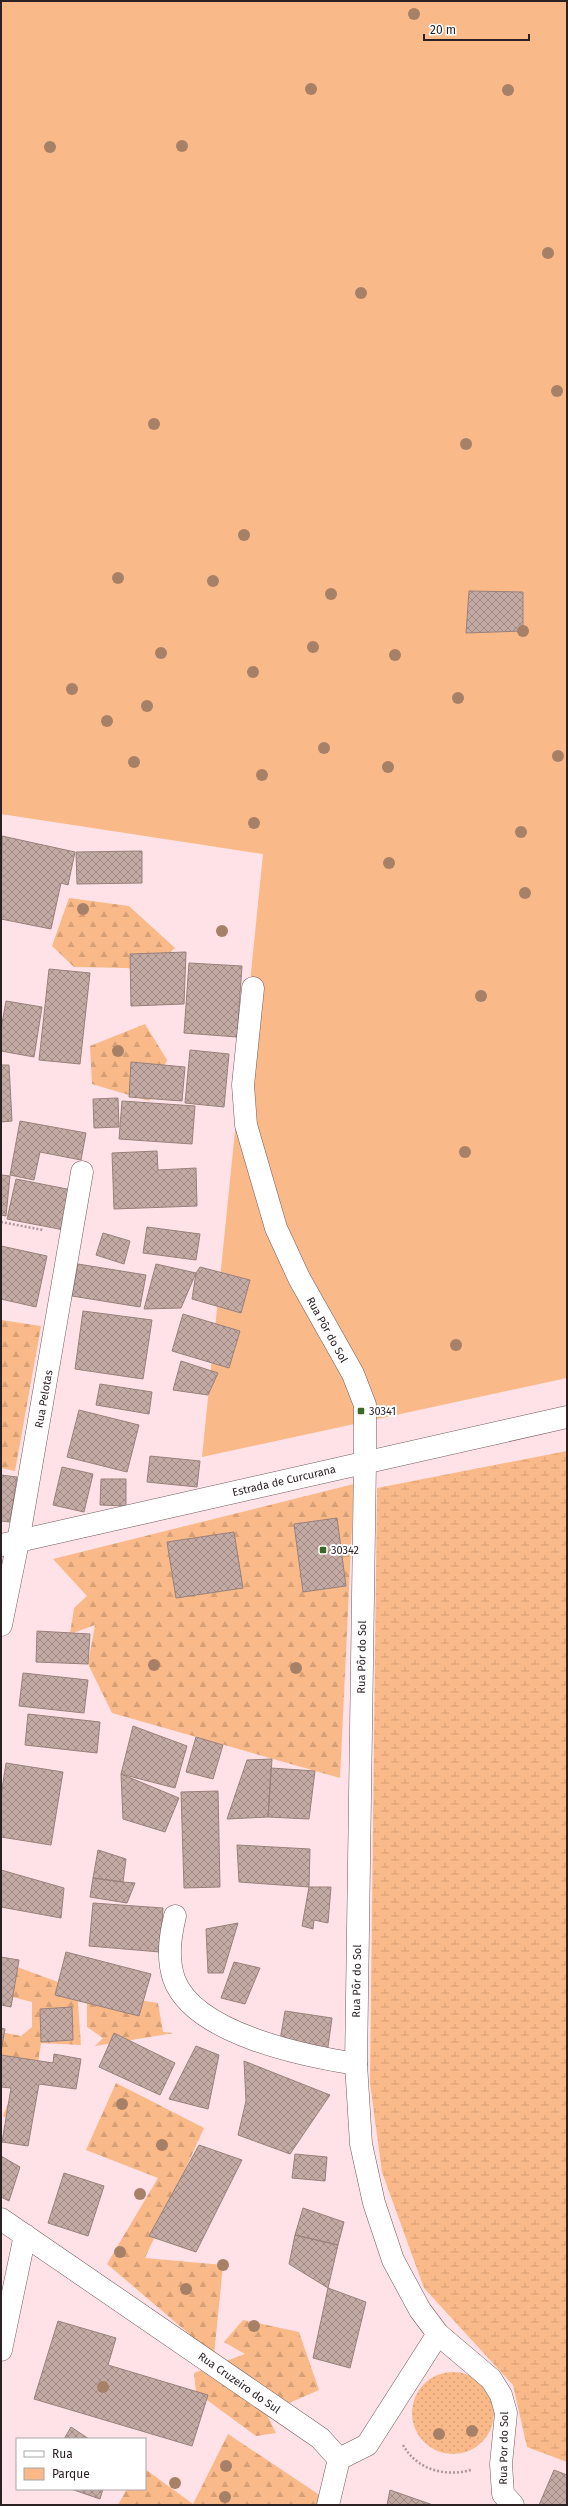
<svg xmlns="http://www.w3.org/2000/svg" width="568" height="2506" viewBox="0 0 568 2506" font-family="'Fira Sans',sans-serif">
	<defs>
		<pattern id="forest-firs" width="22" height="20" patternUnits="userSpaceOnUse"><rect width="22" height="20" fill="#fab988"/><path d="M5 1l3.5 6h-7zM16 11l3.5 6h-7z" fill="#d69f75"/></pattern>
		<pattern id="wetland-marsh" width="20" height="14" patternUnits="userSpaceOnUse"><rect width="20" height="14" fill="#fab988"/><path d="M1 5h8M5 5V1M11 12h8M15 12V8" fill="none" stroke="#d69f75"/></pattern>
		<pattern id="park-dots" width="8" height="8" patternUnits="userSpaceOnUse"><rect width="8" height="8" fill="#fab988"/><path d="M2 2h.1M6 6h.1" fill="none" stroke="#d69f75" stroke-width="1.8" stroke-linecap="round"/></pattern>
		<pattern id="building-cross-hatch" width="8" height="8" patternUnits="userSpaceOnUse"><rect width="8" height="8" fill="#c4aaa5"/><path d="M0 0l8 8M0 8l8-8" fill="none" stroke="#9f8a86"/></pattern>
	</defs>
	<rect width="100%" height="100%" fill="#fee2e7"/>
	<path fill="#fab988" d="M1,1H567V1378L202,1457L263,854L1,814Z"/>
	<path fill="url(#forest-firs)" d="M69,898L129,906L175,948L150,971L126,968L74,967L52,946Z
		M145,1024L167,1060L149,1101L92,1084L90,1046Z
		M1,1320L41,1326L15,1471L1,1468Z
		M354,1484L340,1778L112,1713L88,1664L95,1625L70,1634L74,1608L87,1596L53,1559Z
		M1,1961L77,1989L81,2045L41,2043L28,2129L3,2116L21,2070L1,2064V2032L21,2036L32,2027V2002L1,1994Z
		M87,1992L158,2003L163,2032L174,2033L95,2046L103,2038L87,2027Z
		M116,2083L204,2128L145,2258L223,2265L214,2355L107,2264L158,2178L86,2150Z
		M243,2320L299,2332L319,2390L266,2413L276,2433L256,2436L196,2392L194,2373L245,2354L224,2342Z
		M228,2434L321,2496L318,2505H118L127,2489H145V2469L193,2504Z"/>
	<path fill="url(#wetland-marsh)" d="M567,1451V2462L527,2447L513,2385L424,2288L382,2172L370,2083L377,1488Z"/>
	<path fill="url(#park-dots)" d="M412 2413a41 41 0 1 1 82 0a41 41 0 1 1-82 0Z"/>
	<path fill="url(#building-cross-hatch)" stroke="#99817b" d="M469,591L523,592V631L466,633Z
		M2,836L75,852L68,885L61,883L51,929L1,919Z
		M142,851V883L77,884L76,852Z
		M186,952L184,1004L131,1006L130,954Z
		M189,963L242,966L237,1037L184,1033Z
		M49,969L90,973L80,1064L39,1060Z
		M6,1001L42,1007L34,1057L1,1051V1029Z
		M190,1050L229,1054L224,1107L185,1103Z
		M131,1062L185,1067L182,1101L129,1097Z
		M1,1065H9L12,1121L1,1122Z
		M118,1098L119,1127L94,1128L93,1099Z
		M122,1101L195,1106L192,1144L119,1139Z
		M20,1121L86,1133L81,1160L40,1152L34,1180L10,1175Z
		M157,1151L158,1170L196,1168L197,1206L114,1209L112,1153Z
		M1,1175L10,1176L6,1216L1,1215Z
		M16,1179L72,1190L64,1230L7,1219Z
		M147,1227L200,1234L196,1260L143,1253Z
		M103,1233L130,1241L124,1264L96,1255Z
		M1,1246L47,1256L36,1307L1,1299Z
		M78,1264L146,1275L140,1307L72,1296Z
		M156,1264L196,1273L181,1308L144,1309Z
		M200,1267L250,1280L241,1313L192,1299L196,1273Z
		M83,1311L152,1320L143,1379L75,1369Z
		M183,1314L240,1331L229,1368L172,1351Z
		M181,1361L218,1373L208,1395L173,1390Z
		M100,1384L152,1392L149,1414L96,1405Z
		M79,1410L139,1425L127,1472L67,1457Z
		M150,1456L200,1461L197,1487L147,1482Z
		M62,1467L93,1474L84,1512L53,1505Z
		M1,1475L17,1477L10,1522L1,1521Z
		M101,1479H126V1506L100,1505Z
		M337,1518L346,1586L303,1592L294,1524Z
		M234,1532L243,1588L176,1598L167,1542Z
		M37,1631L90,1634L88,1664L36,1662Z
		M23,1673L88,1680L84,1713L19,1706Z
		M28,1714L100,1722L97,1753L25,1745Z
		M133,1726L187,1746L175,1788L121,1774Z
		M196,1737L223,1745L213,1779L186,1772Z
		M272,1759L268,1817L227,1819L247,1760Z
		M6,1763L63,1772L51,1845L1,1837V1796Z
		M271,1768L315,1771L309,1819L268,1817Z
		M121,1774L179,1798L165,1832L123,1819Z
		M218,1791L220,1887L184,1888L181,1792Z
		M237,1845L310,1849L309,1887L239,1882Z
		M98,1850L126,1859L123,1882L93,1878Z
		M1,1870L64,1888L61,1918L1,1907Z
		M93,1878L123,1882L135,1883L127,1903L90,1897Z
		M309,1887H331L328,1923L314,1920L313,1929L302,1926Z
		M93,1903L163,1908L160,1952L89,1946Z
		M238,1923L223,1973H208L206,1929Z
		M66,1952L151,1974L139,2016L55,1995Z
		M1,1957L19,1960L11,2007L1,2005Z
		M234,1962L260,1968L245,2004L221,1998Z
		M72,2007L73,2040L41,2042L40,2009Z
		M285,2011L332,2018L327,2054L279,2046Z
		M1,2028L5,2029L1,2052Z
		M114,2033L175,2063L160,2095L99,2067Z
		M196,2046L219,2055L208,2109L169,2099Z
		M54,2054L81,2059L76,2089L39,2084L28,2146L2,2142L11,2088L1,2087V2055L53,2063Z
		M244,2061L330,2095L290,2154L238,2135L246,2101Z
		M199,2145L242,2160L196,2252L149,2236Z
		M295,2154L327,2157L325,2181L292,2178Z
		M1,2156L20,2167L9,2201L1,2197Z
		M64,2173L104,2186L88,2236L48,2223Z
		M303,2208L344,2222L338,2245L295,2235Z
		M295,2235L338,2245L328,2288L289,2264Z
		M328,2288L366,2302L350,2368L313,2358Z
		M58,2321L116,2338L108,2365L208,2395L192,2446L34,2399Z
		M71,2427L89,2439H64Z
		M554,2470L567,2475V2505H539Z
		M71,2489H103L100,2499Z
		M390,2490L433,2505H387Z"/>
	<g fill="none" stroke-linecap="round" stroke-linejoin="round">
		<g stroke="#715a5e" stroke-width="23">
			<path id="street" d="M253,988L243,1085L246,1125L276,1228L299,1278L353,1374L365,1405V1462
				M1,1625L18,1542L82,1172
				M175,1916C170,1937 167,1958 174,1979C194,2034 305,2056 356,2064
				M1,2219L320,2438L339,2459L367,2445L438,2334
				M1,2350L25,2235
				M328,2505L339,2459"/>
		</g>
		<g stroke="#715a5e" stroke-width="23">
			<path id="secondary" d="M365,1462L356,2064L361,2144L374,2203L393,2260L420,2310L438,2334L491,2379L501,2395L506,2413L501,2464L503,2494L513,2505"/>
		</g>
		<g stroke="#715a5e" stroke-width="23">
			<path id="primary" d="M1,1545L567,1417"/>
		</g>
		<path stroke="#ac979a" stroke-width="2.5" stroke-dasharray="2 2" stroke-linecap="butt" d="M1,1222L43,1230
			M403,2445C417,2470 445,2477 471,2470"/>
		<use href="#street" stroke="#fff" stroke-width="22"/>
		<use href="#secondary" stroke="#fff" stroke-width="22"/>
		<use href="#primary" stroke="#fff" stroke-width="22"/>
	</g>
	<g fill="#a78068">
		<circle cx="414" cy="14" r="6"/>
		<circle cx="311" cy="89" r="6"/>
		<circle cx="508" cy="90" r="6"/>
		<circle cx="182" cy="146" r="6"/>
		<circle cx="50" cy="147" r="6"/>
		<circle cx="548" cy="253" r="6"/>
		<circle cx="361" cy="293" r="6"/>
		<circle cx="557" cy="391" r="6"/>
		<circle cx="154" cy="424" r="6"/>
		<circle cx="466" cy="444" r="6"/>
		<circle cx="244" cy="535" r="6"/>
		<circle cx="118" cy="578" r="6"/>
		<circle cx="213" cy="581" r="6"/>
		<circle cx="331" cy="594" r="6"/>
		<circle cx="523" cy="631" r="6"/>
		<circle cx="313" cy="647" r="6"/>
		<circle cx="161" cy="653" r="6"/>
		<circle cx="395" cy="655" r="6"/>
		<circle cx="253" cy="672" r="6"/>
		<circle cx="72" cy="689" r="6"/>
		<circle cx="458" cy="698" r="6"/>
		<circle cx="147" cy="706" r="6"/>
		<circle cx="107" cy="721" r="6"/>
		<circle cx="324" cy="748" r="6"/>
		<circle cx="558" cy="756" r="6"/>
		<circle cx="134" cy="762" r="6"/>
		<circle cx="388" cy="767" r="6"/>
		<circle cx="262" cy="775" r="6"/>
		<circle cx="254" cy="823" r="6"/>
		<circle cx="521" cy="832" r="6"/>
		<circle cx="389" cy="863" r="6"/>
		<circle cx="525" cy="893" r="6"/>
		<circle cx="83" cy="909" r="6"/>
		<circle cx="222" cy="931" r="6"/>
		<circle cx="481" cy="996" r="6"/>
		<circle cx="118" cy="1051" r="6"/>
		<circle cx="465" cy="1152" r="6"/>
		<circle cx="456" cy="1345" r="6"/>
		<circle cx="154" cy="1665" r="6"/>
		<circle cx="296" cy="1668" r="6"/>
		<circle cx="122" cy="2104" r="6"/>
		<circle cx="162" cy="2145" r="6"/>
		<circle cx="140" cy="2194" r="6"/>
		<circle cx="120" cy="2252" r="6"/>
		<circle cx="223" cy="2265" r="6"/>
		<circle cx="186" cy="2289" r="6"/>
		<circle cx="254" cy="2326" r="6"/>
		<circle cx="103" cy="2387" r="6"/>
		<circle cx="472" cy="2431" r="6"/>
		<circle cx="439" cy="2434" r="6"/>
		<circle cx="226" cy="2466" r="6"/>
		<circle cx="175" cy="2483" r="6"/>
		<circle cx="225" cy="2497" r="6"/>
	</g>
	<g fill="#3c6826" stroke="#fff" stroke-width="1.5">
		<rect x="357" y="1407" width="8" height="8" rx="2"/>
		<rect x="319" y="1546" width="8" height="8" rx="2"/>
	</g>
	<g text-anchor="middle" dominant-baseline="central" stroke-width="4" stroke-linejoin="round" paint-order="stroke">
		<g font-size="11" fill="#2b2123" stroke="#fff">
			<text transform="translate(327 1330) rotate(61)">Rua Pôr do Sol</text>
			<text transform="translate(44 1399) rotate(-80)">Rua Pelotas</text>
			<text transform="translate(284 1481) rotate(-13)">Estrada de Curcurana</text>
			<text transform="translate(362 1657) rotate(-89)">Rua Pôr do Sol</text>
			<text transform="translate(357 1981) rotate(-89)">Rua Pôr do Sol</text>
			<text transform="translate(239 2383) rotate(35)">Rua Cruzeiro do Sul</text>
			<text transform="translate(504 2448) rotate(-89)">Rua Por do Sol</text>
		</g>
		<g font-size="11" fill="#2b2123" stroke="#fff" text-anchor="start">
			<text x="369" y="1411">30341</text>
			<text x="331" y="1550">30342</text>
		</g>
	</g>
	<rect width="568" height="2506" fill="none" stroke="#2b2123" stroke-width="4"/>
	<rect x="16" y="2438" width="130" height="52" fill="#ffffff" stroke="#aaa6a7"/>
	<rect x="24" y="2451" width="20" height="6" fill="#ffffff" stroke="#aaa6a7"/>
	<text x="52" y="2458" font-size="12" fill="#2b2123">Rua</text>
	<rect x="24" y="2468" width="20" height="12" fill="#fab988" stroke="#aaa6a7"/>
	<text x="52" y="2478" font-size="12" fill="#2b2123">Parque</text>
	<path d="M424 34v6h105v-6" fill="none" stroke="#2b2123" stroke-width="2"/>
	<text x="430" y="34" font-size="12" fill="#2b2123" stroke="#ffffff" stroke-width="3" paint-order="stroke">20 m</text>
</svg>
